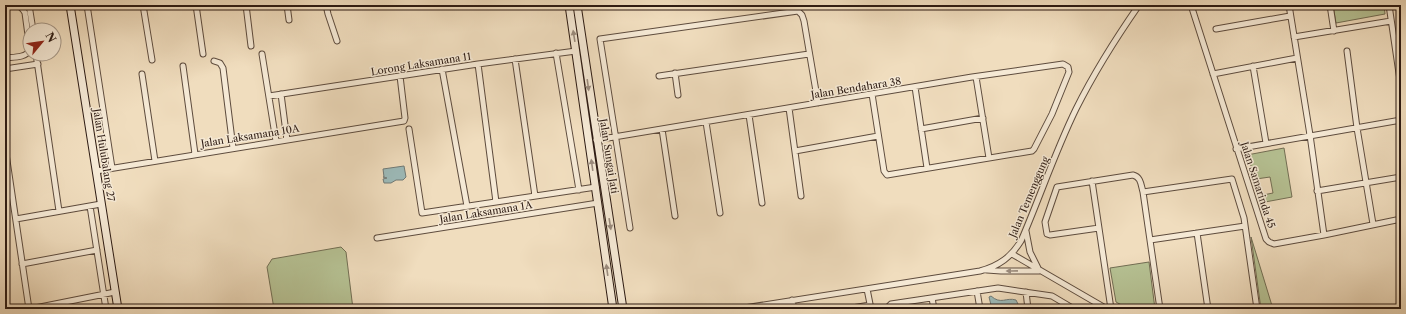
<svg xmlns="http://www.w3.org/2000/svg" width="1406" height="314" viewBox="0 0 1406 314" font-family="'Libre Caslon Text',serif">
	<rect width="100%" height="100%" fill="#f0ddbe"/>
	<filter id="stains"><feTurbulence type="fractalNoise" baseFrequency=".005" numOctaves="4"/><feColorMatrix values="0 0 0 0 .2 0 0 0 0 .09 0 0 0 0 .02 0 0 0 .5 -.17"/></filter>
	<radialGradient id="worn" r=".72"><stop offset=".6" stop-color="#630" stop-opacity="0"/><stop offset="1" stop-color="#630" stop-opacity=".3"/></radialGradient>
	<path fill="#b6c294" stroke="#726e54" d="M1333,5H1384L1385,14L1336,23Z
		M1284,148L1292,197L1265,202L1263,195L1273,193L1270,177L1256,179L1247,155Z
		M1251,237L1273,309H1261Z
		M341,247L346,252L353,309H274L267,267L272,259Z
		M1149,262L1155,309H1129L1116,302L1110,268Z"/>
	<path fill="#9cbab9" stroke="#707a77" d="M404,166L406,177L403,180H396L391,183H384L383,179L387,178L383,177H384L383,169Z
		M991,296C1001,305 1006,297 1016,300L1018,304L1017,309H992L989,297Z"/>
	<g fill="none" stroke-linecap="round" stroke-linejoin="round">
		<g stroke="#5e4c3e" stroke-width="7">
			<path id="street" d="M29,5L33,30
				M87,5L112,168
				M143,5L152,60
				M196,5L203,54
				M246,5L251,46
				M287,5L289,20
				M326,5L328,14L337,41
				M1191,5L1266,239L1269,242L1274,244L1324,235L1401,219
				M1289,5L1310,135L1324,235
				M1330,5L1334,31
				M1389,5L1401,87
				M5,7C14,6 20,3 25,13L30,50C26,58 13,57 5,58
				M1216,29L1290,16
				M1294,37L1391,21
				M1347,51L1357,128L1373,224
				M556,53L579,190
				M36,54L59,211
				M262,54L276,141
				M515,59L535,196
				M214,61L220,63L223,68L233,148
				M478,64L496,202
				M183,66L195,154
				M1253,66L1266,143
				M5,69L38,64
				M442,69L467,206
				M675,73L678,95
				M142,74L155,161
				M1213,74L1297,58
				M659,76L809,54
				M976,77L989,158
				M915,87L927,168
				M281,94L287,140
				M269,96L478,64L576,51
				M789,108L801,196
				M749,115L762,203
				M706,122L720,213
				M409,129L422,213L596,187
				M662,129L675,216
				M921,129L983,118
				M596,140L972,77L1063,64L1068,67L1069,72L1052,114L1034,149L1032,151L887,175L884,171L872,94
				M5,147L29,309
				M1236,149L1401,120
				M795,151L878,136
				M96,171L404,121L405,118L400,76
				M1092,181L1111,309
				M1317,191L1401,177
				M1143,192L1232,179L1244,218L1257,309
				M90,206L106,309
				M16,219L101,204
				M630,228L600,39L798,11L802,15L804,21L818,103
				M1099,228L1050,235L1047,234L1045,222L1057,187L1133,175C1141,177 1141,185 1143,192L1160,309
				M1026,231L1030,252L1039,270
				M1197,233L1208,309
				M377,238L598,203
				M1150,240L1245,226
				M1012,254L1107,309
				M22,264L97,250
				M987,270L1001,271H1039
				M867,289L871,309
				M977,291L980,309
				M1026,292L1028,309
				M932,298L934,309
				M792,300L794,309
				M30,309L115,292
				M738,309L980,271C999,266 1011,257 1021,241C1040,197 1055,152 1076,109C1094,73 1116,38 1139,5
				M846,309L870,305
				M886,309L891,304L998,288L1052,296L1074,309"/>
		</g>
		<g stroke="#2d1b13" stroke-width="9">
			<path id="secondary" d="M70,5L118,309
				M569,5L613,309
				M577,5L623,309"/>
		</g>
		<use href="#street" stroke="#f5e9d5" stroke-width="5"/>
		<use href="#secondary" stroke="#f5e9d5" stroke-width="7"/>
	</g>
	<defs><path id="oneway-solid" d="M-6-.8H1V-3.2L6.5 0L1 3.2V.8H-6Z"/></defs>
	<g fill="#9b8c7e">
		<use href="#oneway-solid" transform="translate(574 36) rotate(-99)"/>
		<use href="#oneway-solid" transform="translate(588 85) rotate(82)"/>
		<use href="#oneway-solid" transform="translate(592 165) rotate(-98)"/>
		<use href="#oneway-solid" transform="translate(610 224) rotate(81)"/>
		<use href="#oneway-solid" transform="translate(607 270) rotate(-98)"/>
		<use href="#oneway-solid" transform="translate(1012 271) rotate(179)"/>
	</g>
	<g text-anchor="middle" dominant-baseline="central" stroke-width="3" stroke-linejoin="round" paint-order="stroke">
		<g font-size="10" fill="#2d1b13" stroke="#f5e9d5">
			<text transform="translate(421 64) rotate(-9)">Lorong Laksamana 11</text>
			<text transform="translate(856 88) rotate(-9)">Jalan Bendahara 38</text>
			<text transform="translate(250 136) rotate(-9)">Jalan Laksamana 10A</text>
			<text transform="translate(104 155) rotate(81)">Jalan Hulubalang 27</text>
			<text transform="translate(609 156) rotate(81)">Jalan Sungai Jati</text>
			<text transform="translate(1258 185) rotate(72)">Jalan Samarinda 45</text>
			<text transform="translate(1029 197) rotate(-67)">Jalan Temenggung</text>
			<text transform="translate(486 212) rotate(-9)">Jalan Laksamana 1A</text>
		</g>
	</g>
	<rect width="1406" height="314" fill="none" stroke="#f0ddbe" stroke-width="20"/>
	<rect x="6" y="6" width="1394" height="302" fill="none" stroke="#2d1b13" stroke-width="2"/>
	<rect x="10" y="10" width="1386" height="294" fill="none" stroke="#2d1b13"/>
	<g transform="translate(42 42) rotate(61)"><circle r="19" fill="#f5e9d5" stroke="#a59787"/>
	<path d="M0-3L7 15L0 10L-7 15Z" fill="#8f2418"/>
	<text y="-6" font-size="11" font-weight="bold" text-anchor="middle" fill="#2d1b13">N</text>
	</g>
	<rect width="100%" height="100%" filter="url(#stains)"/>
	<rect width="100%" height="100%" fill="url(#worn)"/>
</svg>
